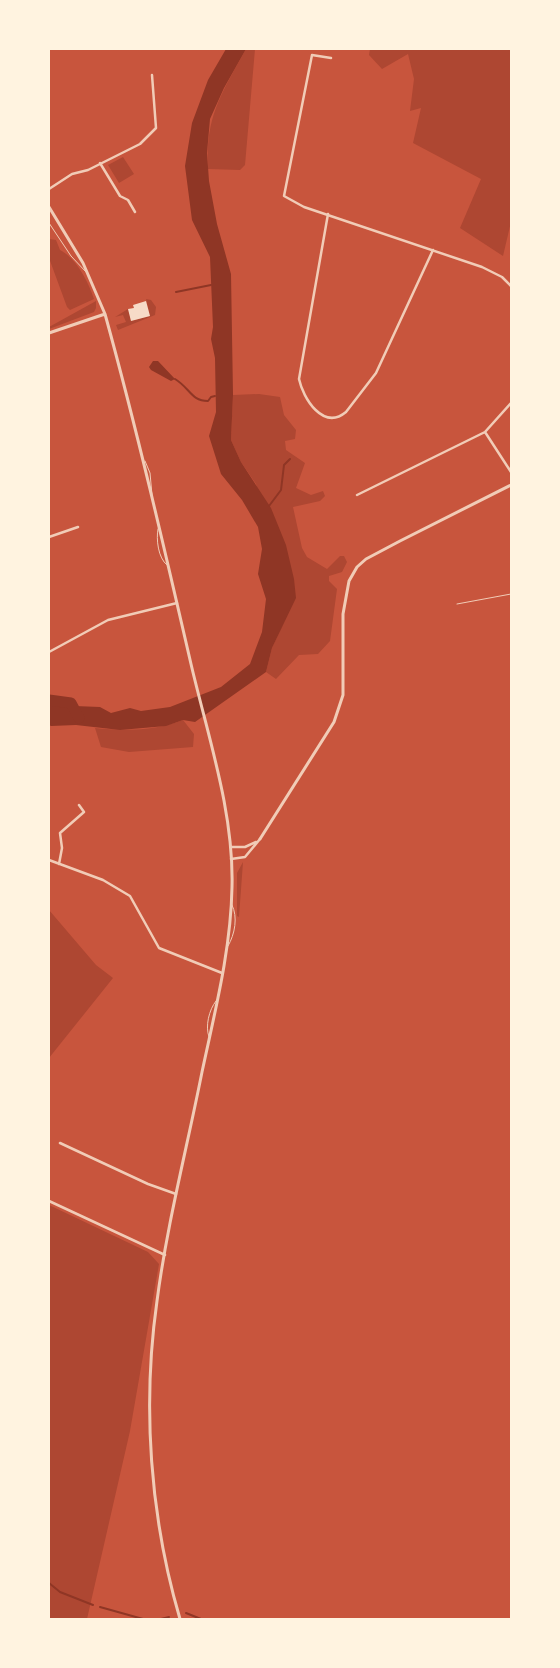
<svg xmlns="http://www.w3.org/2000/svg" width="560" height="1668" viewBox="0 0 560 1668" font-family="'PT Sans',sans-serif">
	<rect width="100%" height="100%" fill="#c8553d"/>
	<path fill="#ae4732" d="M246,49H255L245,165L240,170L208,169C205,116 222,93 246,49Z
		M370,49H511V222L503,256L460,228L481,179L413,143L421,108L410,111L414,79L408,54L382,69L369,55Z
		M123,157L134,174L119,183L108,165Z
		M49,239L56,240L60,250C76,258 88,281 94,299L70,310L67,307L49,258Z
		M146,299L151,300L156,307L155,315L118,330L116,325L126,322L123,315L115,317L128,309L131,321L150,316Z
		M96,301V308L94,312L49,329V327Z
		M259,394L280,397L284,415L296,430L295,439L285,441L286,450L305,463L296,488L311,495L323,491L325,496L320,501L293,507L302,548L307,557L327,569L340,556H344L347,562L342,572L329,576V581L337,589L330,641L318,654L299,655L276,679L266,672L272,648L288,613L256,484L241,462L231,440L233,395Z
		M183,720L194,734L193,747L129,752L101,747L95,728C126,731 155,731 183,720Z
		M243,862L239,917L237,916V873Z
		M49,910L96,965L113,978L49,1058Z
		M49,1205L148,1252L159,1264L130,1431L87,1619H49Z"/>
	<path fill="#8f3625" d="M226,49H246L224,88L210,119L207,153L209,181L217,224L231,274L233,395L231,440L241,462L271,508L286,545L294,579L296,598L272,648L266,672L195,722L183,720L166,726L120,730L76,725L51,726L49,725V705L100,707L111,713L130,708L141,711L170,707L221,687L250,664L262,632L266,599L258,574L262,549L258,527L242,500L221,474L209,436L216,412L215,358L211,339L213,327L210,257L192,220L185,166L192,123L208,80Z
		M153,361H158L175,379L171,381L151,370L149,367Z"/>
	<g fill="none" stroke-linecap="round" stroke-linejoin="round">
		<path stroke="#8f3625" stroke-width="2" d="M176,292L211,285
			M175,379C190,388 191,401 208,401L211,397L215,396
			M269,506L281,490L284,465L290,459
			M49,1583L60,1592L93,1605
			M100,1607L143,1619
			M186,1613L201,1619
			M161,1619L169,1617"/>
		<path stroke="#8f3625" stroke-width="11" d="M49,700L71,703L79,718"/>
	</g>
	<path fill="#f7dbc8" d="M146,301L150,316L131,321L128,309L134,308L133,305Z"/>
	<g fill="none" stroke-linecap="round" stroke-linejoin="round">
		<path stroke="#f1ccb7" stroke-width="1" d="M49,223L71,256L86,272
			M145,461L150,473L152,495
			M158,529C156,539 158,558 167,565
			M457,604L511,594
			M228,946C235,934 238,917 232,905
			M209,1037C205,1026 209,1010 216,1001"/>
		<path stroke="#f1ccb7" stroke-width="2.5" d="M331,58L312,55L284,196L304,207L482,267L502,277L511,286
			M100,163L120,196L128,200L135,212
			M49,189L72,174L88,170L140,144L156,128L152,75
			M328,214L299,379C303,398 323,431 346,412L376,373L433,250
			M485,432L511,472
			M357,495L485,432L511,403
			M49,537L78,527
			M49,652L108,620L177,603
			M231,847H245L256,842
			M231,859L245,857L260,839
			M49,860L103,880L130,896L159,948L222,973
			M59,864L62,848L60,833L84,812L79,805
			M60,1143L148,1184L176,1194
			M49,1201L165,1255"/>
		<path stroke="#f1ccb7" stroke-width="3" d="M49,207L83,263L105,314C137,430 164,547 191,664C208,737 234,812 232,887C231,949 215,1011 202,1072C187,1148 167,1224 157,1301C142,1406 150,1517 180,1619
			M49,333L105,314
			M260,839L334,722L343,695V614L349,581L357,567L366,559L400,541L511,485"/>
	</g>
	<rect width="560" height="1668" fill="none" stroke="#fff3e0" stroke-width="100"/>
</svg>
